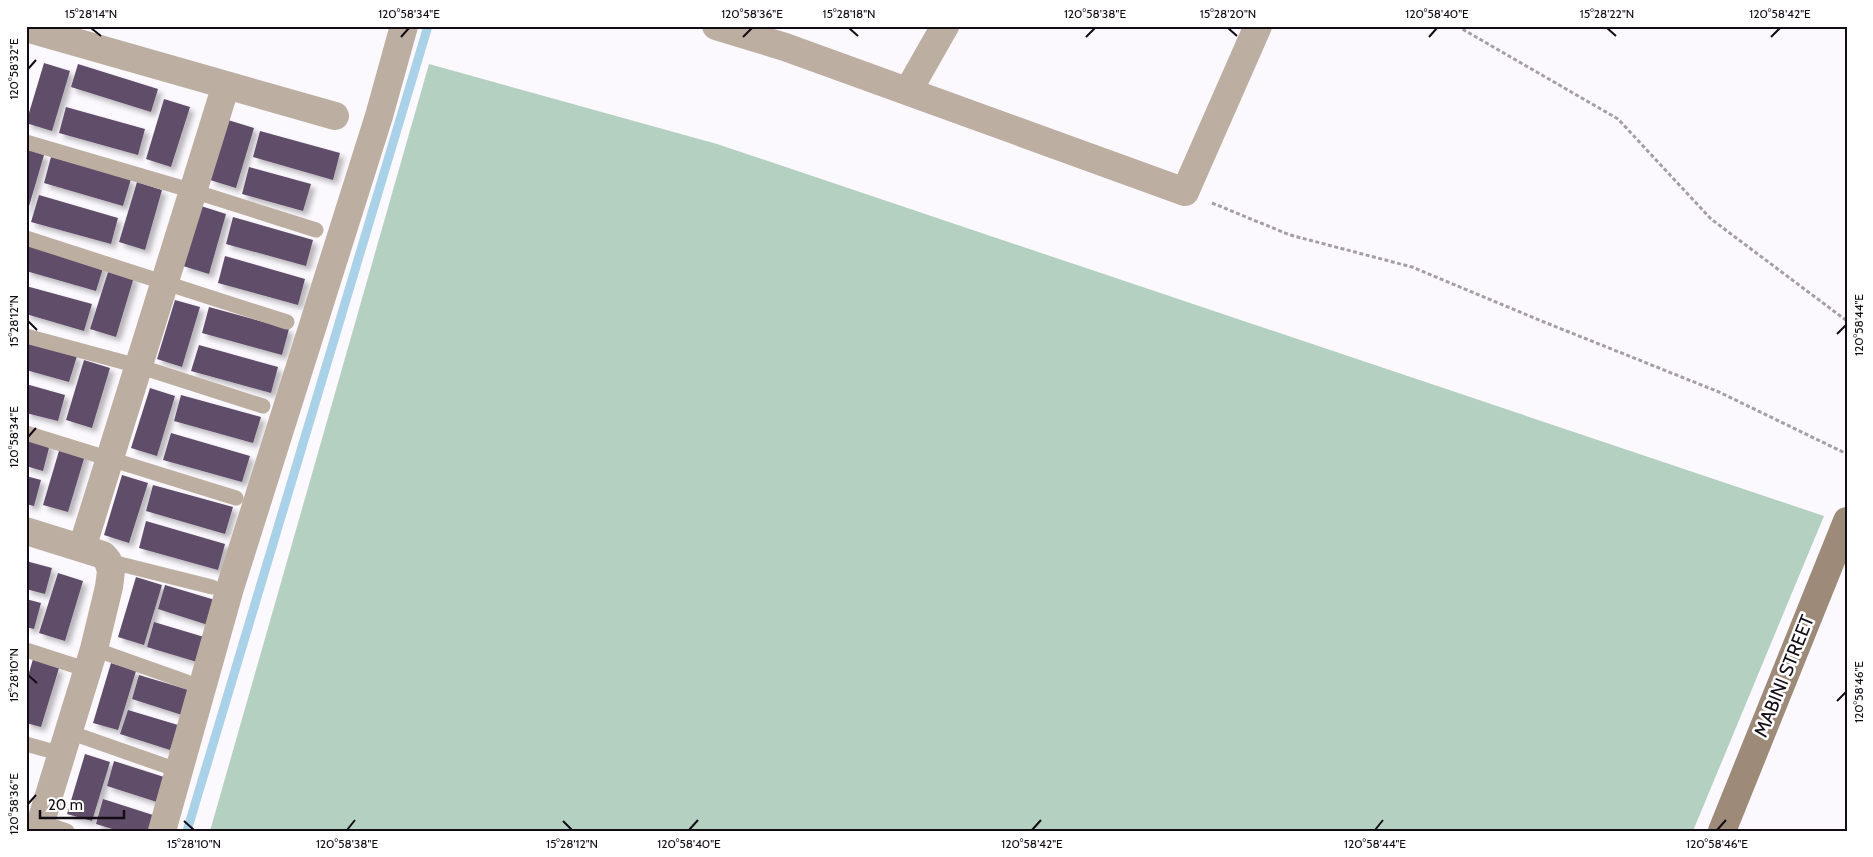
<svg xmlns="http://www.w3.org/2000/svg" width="1873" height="857" viewBox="0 0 1873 857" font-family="Cabin,sans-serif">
	<defs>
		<filter id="shadow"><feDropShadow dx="4.5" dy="4.5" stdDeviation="2.5" flood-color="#0004"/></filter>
	</defs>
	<rect width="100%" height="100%" fill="#fcf9fe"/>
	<path fill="#b4d0c0" d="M429,64L717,144L1824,516L1693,831H210Z"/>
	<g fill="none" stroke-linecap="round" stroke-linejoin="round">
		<path stroke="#a9d1e7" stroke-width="9" d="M187,831L428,26"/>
	</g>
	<path fill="#614d6a" filter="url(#shadow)" d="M44,63L70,71L52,131L26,123Z
		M78,64L158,89L151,112L71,87Z
		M164,99L190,107L171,167L146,159Z
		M66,107L145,129L138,155L59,133Z
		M228,120L254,128L236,188L210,180Z
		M260,131L340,153L333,180L253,157Z
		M26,149L44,155L27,213H26Z
		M51,157L131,179L123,206L44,183Z
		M249,167L311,184L303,211L242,194Z
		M137,182L162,190L145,250L119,242Z
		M39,195L118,218L111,244L31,222Z
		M201,206L226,214L209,274L183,266Z
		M233,217L313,240L306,266L226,244Z
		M26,243L104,265L96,291L26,271Z
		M225,256L305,279L298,305L218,283Z
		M109,269L134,277L116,337L90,329Z
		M26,286L92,304L84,331L26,314Z
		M175,300L200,307L182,367L157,359Z
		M209,307L289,329L282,355L202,333Z
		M26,341L77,356L69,382L26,370Z
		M199,345L278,367L271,393L191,371Z
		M84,360L110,368L92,428L66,420Z
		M26,384L65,395L58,421L26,413Z
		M150,388L175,396L157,456L131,448Z
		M181,395L261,417L253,443L174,421Z
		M171,433L250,456L242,482L163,460Z
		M26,437L50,444L43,471L26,466Z
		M61,444L86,452L68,512L43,505Z
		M122,475L148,483L129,543L104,535Z
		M26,476L41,480L34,506L26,504Z
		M153,485L233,507L225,534L146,511Z
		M146,521L225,544L218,570L139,548Z
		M26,561L52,568L45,594L26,589Z
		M58,573L83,581L65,641L39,633Z
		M136,577L162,585L144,645L118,637Z
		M165,585L215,600L208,625L158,609Z
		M26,599L41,603L34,629L26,627Z
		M154,622L204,637L197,662L147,647Z
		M33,659L59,668L41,727L26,723V683Z
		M111,663L136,671L118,730L93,723Z
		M139,675L189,690L182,715L132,699Z
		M128,710L178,725L170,750L120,734Z
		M85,754L110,762L92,821L67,814Z
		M114,761L164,777L157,802L107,786Z
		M103,799L153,815L148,831H119L96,824Z"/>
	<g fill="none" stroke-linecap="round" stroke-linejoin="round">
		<path stroke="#a49fa6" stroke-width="3" stroke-dasharray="4 2.5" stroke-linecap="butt" d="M1457,26L1618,119L1711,219L1847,321
			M1212,203L1290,235L1412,267L1544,322L1719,392L1847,454"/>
		<path stroke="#bdaea2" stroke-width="15" d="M26,142L193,191L316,230
			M26,238L287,322
			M26,336L138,366L263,406
			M26,433L236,498
			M108,561L212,587
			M94,649L187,682
			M26,650L88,670
			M69,732L166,766
			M26,744L62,754
			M41,822L67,831"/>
		<path stroke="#bdaea2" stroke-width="28" d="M716,26L785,47L1185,192L1258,26
			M26,28L335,116
			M908,91L945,26
			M26,531L103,555L108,561L111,571L109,587L94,649L38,831
			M82,548L226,85
			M162,831L230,588L379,116L404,26"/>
		<path stroke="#9e8a78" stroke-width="28" d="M1722,831L1847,521"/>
	</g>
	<path fill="none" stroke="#120c15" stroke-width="2" d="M91,28L101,36M849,28L858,36M1228,28L1237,36M1607,28L1616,36M401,37L409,28M743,37L752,28M1086,37L1095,28M1429,37L1437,28M1771,37L1780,28M28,69L36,60M28,321L37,330M1837,334L1846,325M28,437L36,428M28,675L37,683M1837,701L1846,692M28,804L36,795M184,821L194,830M563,821L572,830M347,830L355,820M689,830L698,820M1032,830L1041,820M1375,830L1383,820M1717,830L1726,820"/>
	<g text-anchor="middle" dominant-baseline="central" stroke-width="5" stroke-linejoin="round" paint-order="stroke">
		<g font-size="19" fill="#120c15" stroke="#fff">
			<text transform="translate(1784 676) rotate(-68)">MABINI STREET</text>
		</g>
	</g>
	<rect width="1873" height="857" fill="none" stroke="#ffffff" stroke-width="55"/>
	<path d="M40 810v8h84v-8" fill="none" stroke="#120c15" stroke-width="2.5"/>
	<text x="48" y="810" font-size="15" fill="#120c15" stroke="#ffffff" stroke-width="4" paint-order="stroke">20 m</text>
	<rect x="28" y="28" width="1818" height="802" fill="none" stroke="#120c15" stroke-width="2"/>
	<g font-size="12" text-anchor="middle" fill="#120c15">
		<text x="91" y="18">15°28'14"N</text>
		<text x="409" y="18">120°58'34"E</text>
		<text x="752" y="18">120°58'36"E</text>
		<text x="849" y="18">15°28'18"N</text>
		<text x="1095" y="18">120°58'38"E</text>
		<text x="1228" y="18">15°28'20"N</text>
		<text x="1437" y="18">120°58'40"E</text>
		<text x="1607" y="18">15°28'22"N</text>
		<text x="1780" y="18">120°58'42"E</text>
		<text transform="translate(14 69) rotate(-90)" y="4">120°58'32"E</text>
		<text transform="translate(14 321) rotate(-90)" y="4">15°28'12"N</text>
		<text transform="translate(1859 325) rotate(-90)" y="4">120°58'44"E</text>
		<text transform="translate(14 437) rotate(-90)" y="4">120°58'34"E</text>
		<text transform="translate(14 675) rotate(-90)" y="4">15°28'10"N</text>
		<text transform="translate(1859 692) rotate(-90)" y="4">120°58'46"E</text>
		<text transform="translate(14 804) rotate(-90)" y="4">120°58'36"E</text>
		<text x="194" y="848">15°28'10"N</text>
		<text x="347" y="848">120°58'38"E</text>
		<text x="572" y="848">15°28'12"N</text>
		<text x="689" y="848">120°58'40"E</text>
		<text x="1032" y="848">120°58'42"E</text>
		<text x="1375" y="848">120°58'44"E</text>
		<text x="1717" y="848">120°58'46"E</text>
	</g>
</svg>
